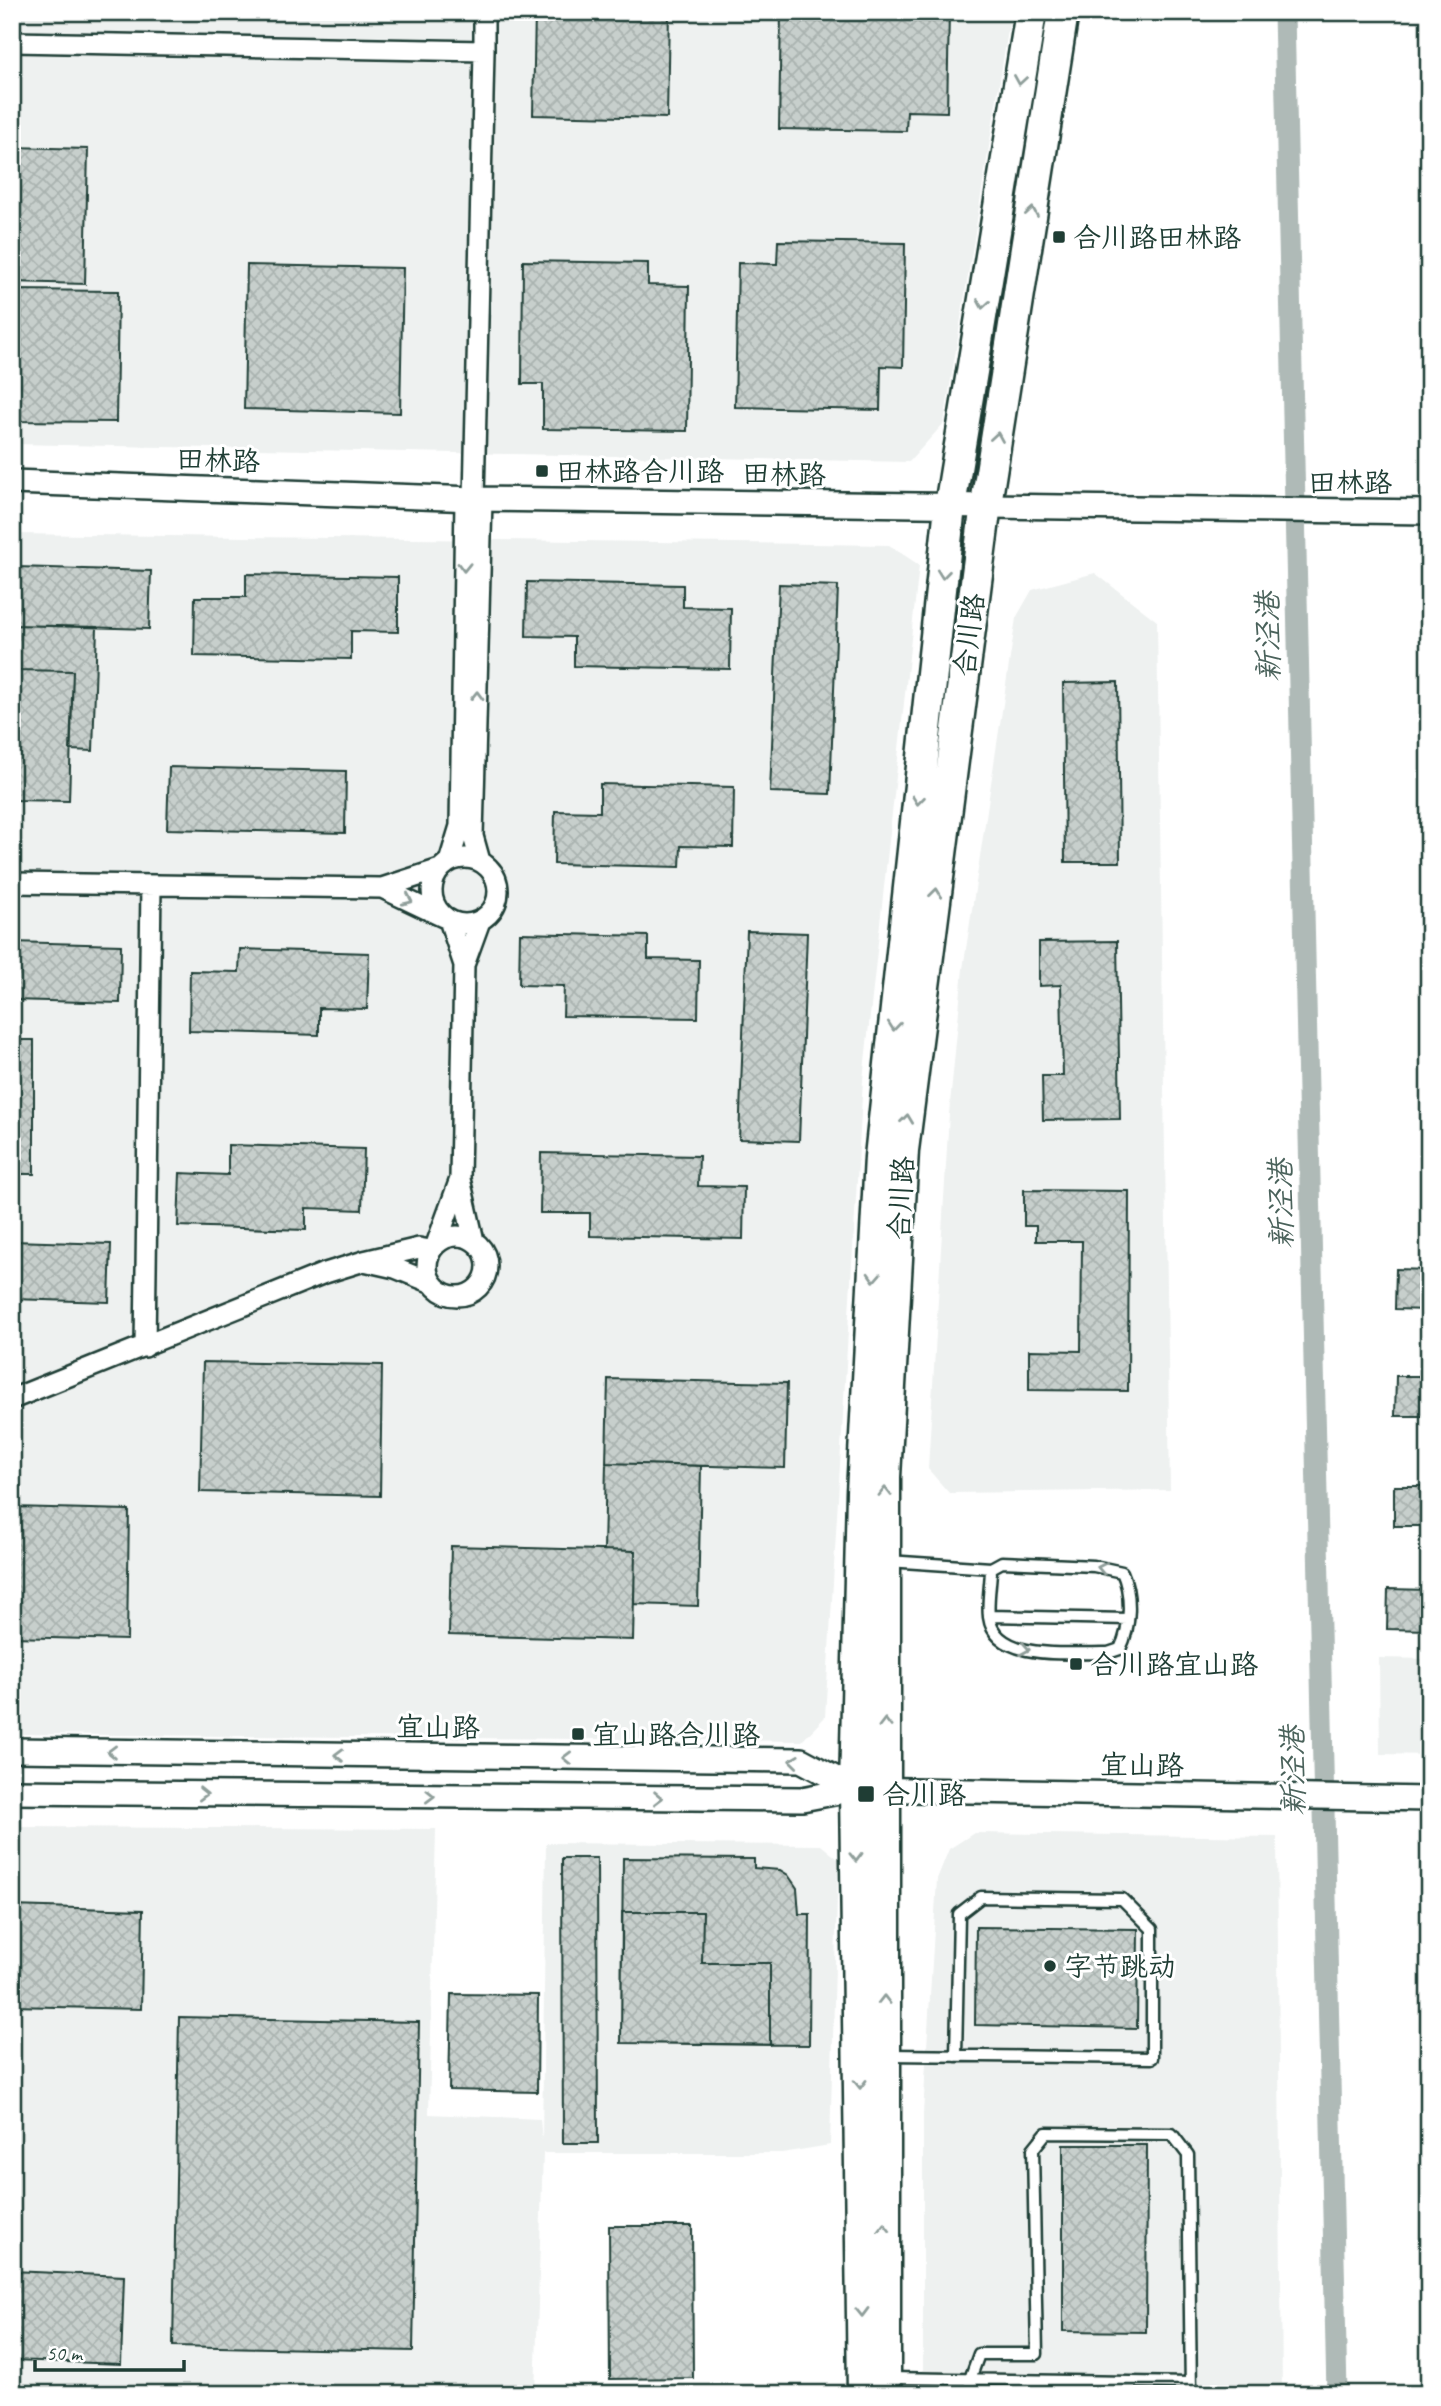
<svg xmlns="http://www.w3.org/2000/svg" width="1441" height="2406" viewBox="0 0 1441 2406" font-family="Caveat,'LXGW WenKai TC',sans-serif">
	<defs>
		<pattern id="building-cross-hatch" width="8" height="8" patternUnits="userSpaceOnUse" patternTransform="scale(1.75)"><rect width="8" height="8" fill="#c7cfcc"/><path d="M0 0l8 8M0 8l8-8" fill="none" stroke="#aab3b0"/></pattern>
	</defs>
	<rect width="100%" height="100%" fill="#fff"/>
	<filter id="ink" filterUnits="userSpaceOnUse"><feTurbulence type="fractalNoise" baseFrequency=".0143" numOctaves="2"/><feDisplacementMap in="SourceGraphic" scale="14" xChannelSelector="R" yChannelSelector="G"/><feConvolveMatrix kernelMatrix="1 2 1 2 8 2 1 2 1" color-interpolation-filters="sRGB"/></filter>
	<g filter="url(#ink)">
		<path fill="#eef1f0" d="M12,12H1011L944,423L909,462L12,444Z
			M12,534L889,545L919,565L863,1080L825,1717L802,1741L12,1734Z
			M1095,573L1157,621L1170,1490L949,1493L928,1469L949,1114L963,969L1016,618L1032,590Z
			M1379,1658L1429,1659V1755L1380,1754Z
			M12,1827L436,1829L429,2114L540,2119L542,2141L546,1843L821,1845L838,1859L830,2145L782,2153H543L535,2394H12Z
			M974,1833L1277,1837L1282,2394H923V2114L937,1879L949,1849Z"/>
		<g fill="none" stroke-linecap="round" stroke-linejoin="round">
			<path stroke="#afbab7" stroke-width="21" d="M1284,12L1337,2394"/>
		</g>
		<path fill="url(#building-cross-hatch)" stroke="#1f3d34" stroke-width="2" d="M535,12H669L667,118L533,115Z
			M781,12H949L947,112L907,111L906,131L779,129Z
			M12,147L88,149L85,284L12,282Z
			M778,241L905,243L903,367L881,366L880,410L735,407L738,263L777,264Z
			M523,261L648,263V285L689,286L687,431L543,429V384H522Z
			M247,265L403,268L400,413L244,409Z
			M12,290L118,291L116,422L12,421Z
			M16,567L151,571L149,629L15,625Z
			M246,574L398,577V632L351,631V659L194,656L195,597H246Z
			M527,582L683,585V607L731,608L730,669L574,666V637L526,636Z
			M779,584L838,586L830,794L770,792Z
			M15,625L97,627L93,751L70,750L73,671L13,670Z
			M13,670L73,671L69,801L12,800Z
			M1118,682L1120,862H1065L1063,683Z
			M169,767L346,771L345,833L167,829Z
			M600,784L734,787L733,847L681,846L680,867L554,864L555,811L600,812Z
			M747,931L807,933L799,1141L739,1139Z
			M520,933L648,936V959L699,960L698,1018L563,1016L564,986L519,985Z
			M1117,941L1120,1119L1043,1120L1042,1076H1063L1061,985L1039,986V942Z
			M12,942L121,945L120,1003L12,1000Z
			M240,949L369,953L367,1009L319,1008V1035L189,1031L190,971L239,972Z
			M12,1040H34V1174H12Z
			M228,1145L364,1149L362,1210L306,1208V1230L178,1226L180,1173L228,1175Z
			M541,1153L699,1156L698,1186L744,1187L743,1239L590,1236V1213H540Z
			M1024,1190L1129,1191L1128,1391L1029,1390V1350L1081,1351L1082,1241H1036V1226H1024Z
			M12,1241L111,1244L109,1302L12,1299Z
			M1396,1269L1429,1270V1310L1395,1309Z
			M203,1362L382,1365L380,1496L200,1492Z
			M1396,1376H1429V1416H1395Z
			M608,1379L787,1383L785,1468L606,1463Z
			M606,1463L701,1466L698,1606L634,1604L635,1551L604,1550Z
			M1394,1486H1429V1526H1394Z
			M12,1507L129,1510L127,1640L12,1637Z
			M451,1546L635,1551L633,1640L449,1635Z
			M1388,1589L1429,1590V1630L1387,1629Z
			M562,1858H597L598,2143H563Z
			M623,1858L754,1859V1868L780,1870L788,1875L797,1888L799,1914H810L809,2045L621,2043Z
			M12,1906L143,1910L141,2009L12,2006Z
			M622,1912H703L702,1963H770V2045L621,2043Z
			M976,1927L1138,1929L1137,2028L975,2025Z
			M451,1994L538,1995L537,2092L449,2090Z
			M179,2017L419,2022L413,2351L173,2346Z
			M1063,2145H1147L1146,2332L1063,2331Z
			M609,2226H692L693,2378L610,2379Z
			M12,2271L124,2276L121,2364L12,2360Z"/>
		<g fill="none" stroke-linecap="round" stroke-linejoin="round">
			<g stroke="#1f3d34" stroke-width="15">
				<path id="service" d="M888,1561L991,1568L1002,1562L1094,1566L1122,1572C1132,1594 1131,1627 1120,1649L1108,1653C1074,1652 995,1663 989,1617C987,1601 991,1583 991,1568
					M989,1616L1128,1619
					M888,2055L1152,2058V1929L1122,1899L981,1897L959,1914L956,2056
					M889,2378L1191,2383
					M970,2394V2379L979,2354H1037L1033,2149L1046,2133L1172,2134L1188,2155L1191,2394"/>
			</g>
			<g stroke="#1f3d34" stroke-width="24">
				<path id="minor" d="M12,42L484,51L474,499
					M484,51V12
					M432 891a33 33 0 1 1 66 0a33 33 0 1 1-66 0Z
					M480,861L473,836L482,499
					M449,862L460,826L465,499
					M440,869L382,888L443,917
					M12,883L382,888
					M449,920L464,965L480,921
					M460,1179L464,965
					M427 1266a30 30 0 1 1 60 0a30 30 0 1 1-60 0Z
					M437,1242L460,1179L474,1241
					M430,1250L419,1248L364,1261L395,1268L432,1283
					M145,1347L151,885
					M12,1399L322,1274L364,1261"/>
			</g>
			<g stroke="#1f3d34" stroke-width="28">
				<path id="tertiary" d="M12,482L474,499L1429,512
					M12,1750L801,1760L855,1789
					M12,1792L802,1799L855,1789L1429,1799"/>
			</g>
			<g stroke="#1f3d34" stroke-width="35">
				<path id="primary" d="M863,2394L855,1789L862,1492L880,1157L950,506L1031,12
					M885,2394V1477L903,1150L986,504L1063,12"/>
			</g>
			<use href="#service" stroke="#fff" stroke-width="10"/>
			<use href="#minor" stroke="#fff" stroke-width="19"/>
			<use href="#tertiary" stroke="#fff" stroke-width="23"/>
			<use href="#primary" stroke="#fff" stroke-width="30"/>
		</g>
		<defs><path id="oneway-chevron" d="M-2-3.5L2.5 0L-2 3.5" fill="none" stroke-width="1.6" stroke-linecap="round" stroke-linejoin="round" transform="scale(1.75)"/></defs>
		<g stroke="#8f9e9a">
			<use href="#oneway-chevron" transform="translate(1020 80) rotate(99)"/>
			<use href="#oneway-chevron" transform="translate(1032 212) rotate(-81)"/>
			<use href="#oneway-chevron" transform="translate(983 304) rotate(99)"/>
			<use href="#oneway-chevron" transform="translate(997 437) rotate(-81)"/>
			<use href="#oneway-chevron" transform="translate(464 567) rotate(91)"/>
			<use href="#oneway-chevron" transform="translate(943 574) rotate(96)"/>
			<use href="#oneway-chevron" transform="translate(477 696) rotate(-89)"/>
			<use href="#oneway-chevron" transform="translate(918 800) rotate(96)"/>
			<use href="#oneway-chevron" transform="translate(936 893) rotate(-83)"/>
			<use href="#oneway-chevron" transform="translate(408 900) rotate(25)"/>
			<use href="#oneway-chevron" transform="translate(894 1026) rotate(96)"/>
			<use href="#oneway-chevron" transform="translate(907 1119) rotate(-83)"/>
			<use href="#oneway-chevron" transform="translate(874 1277) rotate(93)"/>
			<use href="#oneway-chevron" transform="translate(885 1492) rotate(-90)"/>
			<use href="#oneway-chevron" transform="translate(1102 1568) rotate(-169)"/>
			<use href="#oneway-chevron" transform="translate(1025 1649) rotate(9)"/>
			<use href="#oneway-chevron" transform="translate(885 1723) rotate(-90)"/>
			<use href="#oneway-chevron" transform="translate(112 1752) rotate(-179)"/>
			<use href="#oneway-chevron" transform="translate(339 1755) rotate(-179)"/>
			<use href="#oneway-chevron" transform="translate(567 1758) rotate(-179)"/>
			<use href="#oneway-chevron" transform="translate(794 1761) rotate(-173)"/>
			<use href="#oneway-chevron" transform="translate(203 1794) rotate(1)"/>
			<use href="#oneway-chevron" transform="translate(430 1796) rotate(1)"/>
			<use href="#oneway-chevron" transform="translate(658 1798) rotate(1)"/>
			<use href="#oneway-chevron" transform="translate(856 1857) rotate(89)"/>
			<use href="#oneway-chevron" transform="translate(884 2000) rotate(-90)"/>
			<use href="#oneway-chevron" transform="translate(860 2084) rotate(89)"/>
			<use href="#oneway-chevron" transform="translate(884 2228) rotate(-90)"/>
			<use href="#oneway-chevron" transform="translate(862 2312) rotate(89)"/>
		</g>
	</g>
	<g fill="#1f3d34" stroke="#fff" stroke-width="2.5">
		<rect x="1052" y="230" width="14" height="14" rx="3.5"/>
		<rect x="535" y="464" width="14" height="14" rx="3.5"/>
		<rect x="1069" y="1657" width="14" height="14" rx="3.5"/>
		<rect x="571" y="1727" width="14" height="14" rx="3.5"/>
		<rect x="857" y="1785" width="18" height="18" rx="3.5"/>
		<circle cx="1050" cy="1966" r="7"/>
	</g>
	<g text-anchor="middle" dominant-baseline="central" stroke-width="6" stroke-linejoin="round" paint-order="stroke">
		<g font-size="28" fill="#1f3d34" stroke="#fff" text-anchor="start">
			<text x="1073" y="237">合川路田林路</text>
			<text x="556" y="471">田林路合川路</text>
			<text x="1090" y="1664">合川路宜山路</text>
			<text x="592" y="1734">宜山路合川路</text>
			<text x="882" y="1794">合川路</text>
			<text x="1064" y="1966">字节跳动</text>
		</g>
		<g font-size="28" fill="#1f3d34" stroke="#fff">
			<text transform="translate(218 460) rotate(2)">田林路</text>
			<text transform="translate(784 474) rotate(1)">田林路</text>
			<text x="1350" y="482">田林路</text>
			<text transform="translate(969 635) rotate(-83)">合川路</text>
			<text transform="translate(901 1198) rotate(-87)">合川路</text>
			<text transform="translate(438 1727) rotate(1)">宜山路</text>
			<text transform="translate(1142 1765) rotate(1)">宜山路</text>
		</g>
		<g font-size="30" font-style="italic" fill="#4a625b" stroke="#fff">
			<text transform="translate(1268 637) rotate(-91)">新泾港</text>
			<text transform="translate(1281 1204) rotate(-91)">新泾港</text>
			<text transform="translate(1293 1771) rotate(-91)">新泾港</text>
		</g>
	</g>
	<rect width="1441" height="2406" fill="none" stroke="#fff" stroke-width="42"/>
	<rect x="21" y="21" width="1399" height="2364" fill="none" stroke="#1f3d34" stroke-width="2.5" filter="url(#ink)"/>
	<path d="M35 2360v10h149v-10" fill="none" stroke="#1f3d34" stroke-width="3.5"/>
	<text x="46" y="2360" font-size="21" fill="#1f3d34" stroke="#ffffff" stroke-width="5" paint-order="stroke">50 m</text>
</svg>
